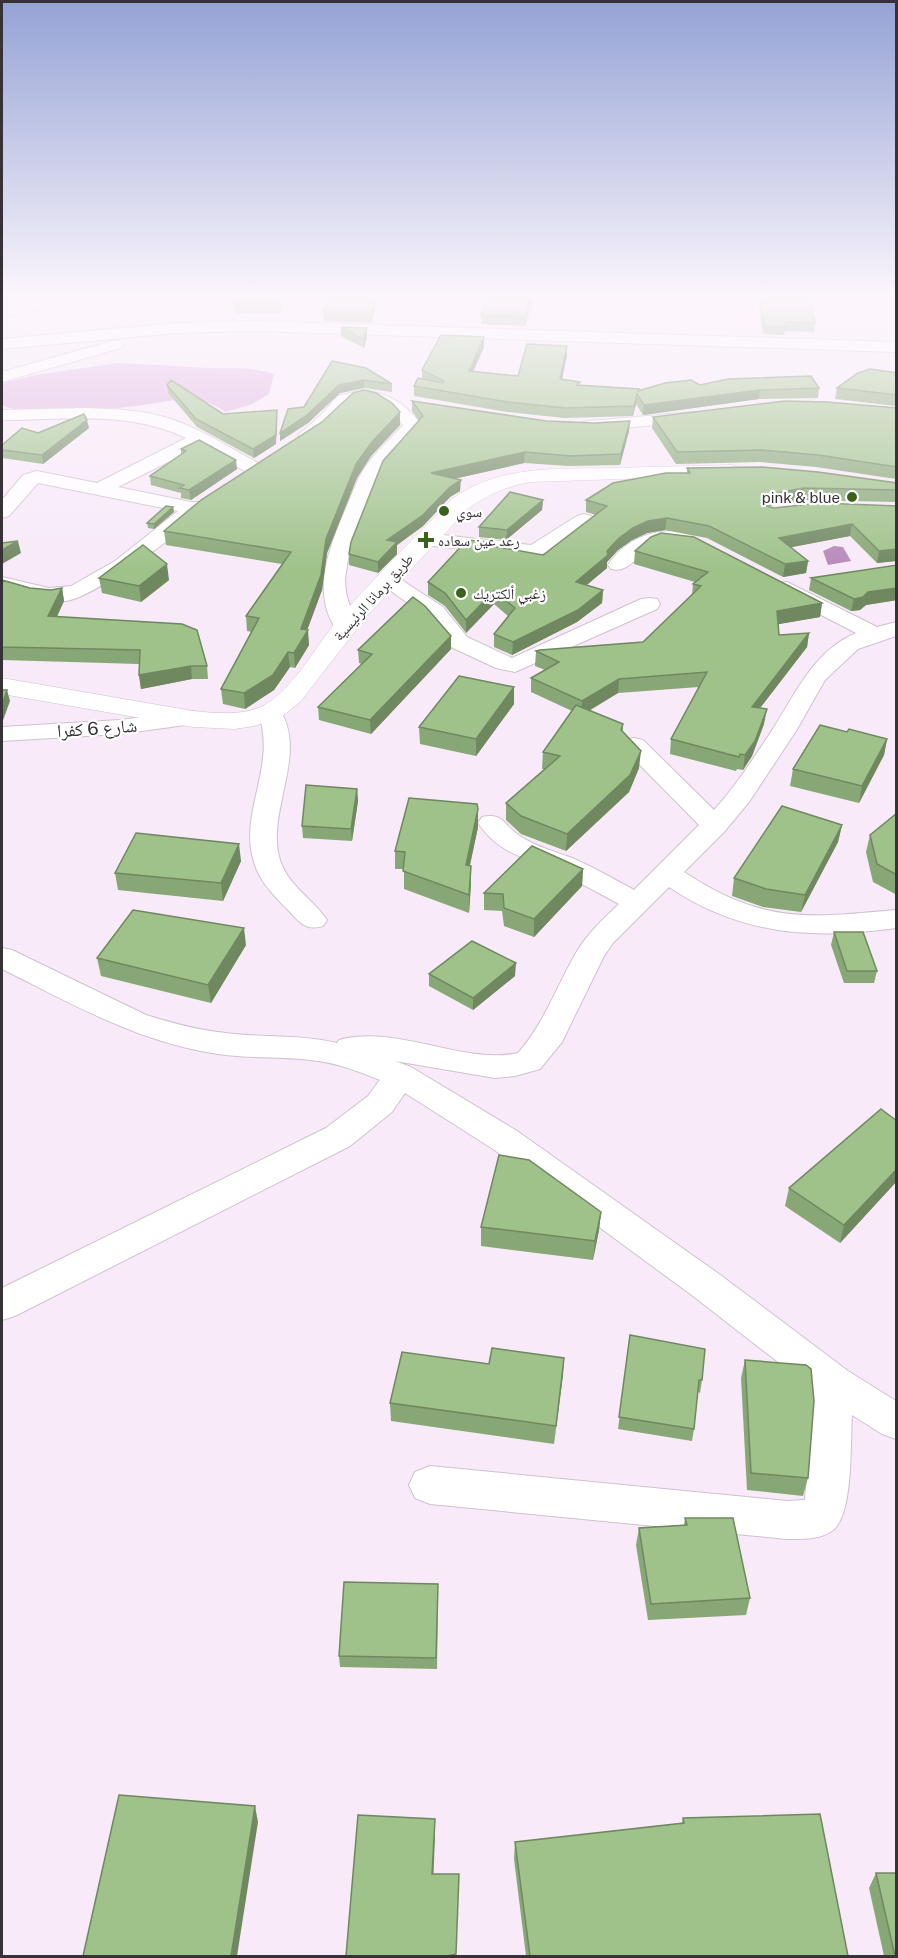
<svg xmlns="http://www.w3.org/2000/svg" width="898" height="1958" viewBox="0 0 898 1958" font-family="'Public Sans','Noto Naskh Arabic',sans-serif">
	<rect width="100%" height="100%" fill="#f8eaf8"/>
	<path fill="#ddb1de" d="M118,363C147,364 176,366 206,368C230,369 250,366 274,374L269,394L252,404L226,412C194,391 170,402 136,406C107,410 77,409 47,410C31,410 16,412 2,405V383L36,375Z"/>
	<path fill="#b788b9" d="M834,546L843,547L851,561L828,565L823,551Z"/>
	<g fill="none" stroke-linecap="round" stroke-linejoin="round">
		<g stroke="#cfc2cf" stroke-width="2">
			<path id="minor" d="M50,298H75L73,301L2,317V309Z
				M256,321L896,342V352L256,331L176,333L2,349V339L176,323Z
				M115,340L121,342L123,345L121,348L2,382V372Z
				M362,390C388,393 406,403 421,425L381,471L349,553L345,579L346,593L356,626L353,631L345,633L337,631C310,592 330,546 346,508C353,492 358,476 369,462C379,448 392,438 403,425C397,416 388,409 378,404C338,386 334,447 301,439L298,435L320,416L338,396Z
				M86,408C116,409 146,410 174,420C205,431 233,450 262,465L264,469L262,473H248L200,446L118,487L191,502H203L206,506C191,527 91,600 65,601C44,602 22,594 2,589V577L49,588L71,586L115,561L178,511L38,483L9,516L2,518V500L23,475L37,471L97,483L186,438C128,410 64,420 2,420V410Z
				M694,412L700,413L703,417L700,421L589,431L583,430L580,426L583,422L589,421Z
				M584,514L591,516L594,520L591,524L550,551L534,557L425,545L418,543L415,539L418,535L425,533L531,545L577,516Z
				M673,531L691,535L694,539L691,543C679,546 666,540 654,546C638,553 629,574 611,569L608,565C623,542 646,531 673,531Z
				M387,573L394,575L443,607L467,637L512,658L641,599L649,598L657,599L660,604L657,609L515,672L496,668L451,647L427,617L380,583L376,579L380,575Z
				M787,582L877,627L896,622V636L858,649L825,680L796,731L749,802L724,832L684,872C763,924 807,918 896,910V928C813,940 740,935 669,887L613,943L604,956L562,1042L540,1069L515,1076L495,1078L395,1061L411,1067L517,1131L719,1274L848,1371L896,1401V1439L882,1434L852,1415C850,1441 854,1516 832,1531C819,1540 802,1539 787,1539L430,1504L415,1498L409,1485L415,1472L430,1466L787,1501L805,1500L814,1390L693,1296L493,1149L405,1093L392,1112L350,1146L15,1316L2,1320V1288L326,1128L368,1096L380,1080C360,1072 340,1064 318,1061C285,1056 251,1059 218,1054C138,1042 72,1004 2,969V948L12,950L146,1015C169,1022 193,1029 218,1032C257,1038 298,1034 337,1043L339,1040C396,1024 464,1065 518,1053C544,1024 556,987 576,953C587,934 603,919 619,904C598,893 578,881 556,871C524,856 500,855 478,823L482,817C504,812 504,826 520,836C536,847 554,851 572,858C593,867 614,879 634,890L699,825L625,750L622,745L625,740L634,738L643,740L714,810C736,786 753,759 771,732C795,695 813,651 856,633L779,593L776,588L779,583Z
				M270,705L278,707C311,754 263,813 281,863C290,887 314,900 327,920L323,926C306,931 300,923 289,911C275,897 259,881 254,862C238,812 278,766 258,712L262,707Z
				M191,711L200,713L203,718L200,723L120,734L2,741V727L120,720Z"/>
		</g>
		<g stroke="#cfc2cf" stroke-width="1">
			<path id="secondary" d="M731,465L738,467L741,471L738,475L531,482C507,486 487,494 468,509L367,616L300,702L280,718L254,726L235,729L193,727L2,694V678L193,711C215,713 240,716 261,707C291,693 315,647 336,622C373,579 413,539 452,499C499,465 556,469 612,468C651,467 691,466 731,465Z"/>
		</g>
		<use href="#minor" fill="#fff" fill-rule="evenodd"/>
		<use href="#secondary" fill="#fff" fill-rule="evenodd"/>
	</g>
	<path fill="#88a776" d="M233,298H283L282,313L234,314Z
		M376,298V305L371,323L324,321L323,312Z
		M488,298H544V299H533L525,326L481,324V315Z
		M758,298H810L815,323L814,332L785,331L784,335L763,334Z
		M341,327L367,328V337L364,348L341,336Z
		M484,337V347L473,372L518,376L567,346V355L562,379L580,386L639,391L700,385L819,388L818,398L759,399L643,415L636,404L633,416L564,418L507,412L414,396V386L422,379V370Z
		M332,361L392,384V392L364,388L340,393L308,423L280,441V433L304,407Z
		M897,373V480L896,479L816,467L760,462L676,464L652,428L653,417L896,408V406L835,399L837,388Z
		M167,385L223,414L277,410V418L276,444L254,458L197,427L168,393Z
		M412,401L546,421L629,431L620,465L569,466L524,463L454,479L460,491L450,497L423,526L397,545V554L378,573L349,565V554L419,421L412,411Z
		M400,412V425L371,456L357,478L327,553L322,590L307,630L309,645L295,668L290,667L274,690L245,709L223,704L221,689L252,632L247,631L246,616L282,564L166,545L164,531L322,422Z
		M89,428L43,464L2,458V445L38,433Z
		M181,449L237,469L191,500L181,498V493L151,485L150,476L181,455Z
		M687,468L897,483V502L803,500L766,506L774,508L897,506V561H896L877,563L850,536L791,547L808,561L806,573L783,577L707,538L665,530L647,533L632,540L618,550L607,562V568L586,585L603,590L602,603L577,622L512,655L494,647V634L508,616L494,604L466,633L445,606L428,595V582L490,546L543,555L596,515L586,512V500L687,473Z
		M543,500L542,510L506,540L479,537V527Z
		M173,507L174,512L154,529L148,528L147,523Z
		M635,551L822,603L820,617L778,624L779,635L809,633L807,647L760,708L764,724L752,756L743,770L737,769L736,771L670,754L671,739L699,687L618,693L589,711L623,724V732L639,768L629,792L566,851L521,834L506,820V803L544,769H542L543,752L572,711L531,692V678L545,670L535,666L536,651L643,642L692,595L693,584L695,582L634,564Z
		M897,565V600L866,605L860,610L851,611L809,590L811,578Z
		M99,578L169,580L141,602L102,593Z
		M2,580L30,588L51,590L62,588L64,601L57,617L207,666L208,679H192L141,689L139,675V664L2,660Z
		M451,649L371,734L319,720L318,707L362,664L359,663L358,650Z
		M514,687V704L476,756L420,744L419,727Z
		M847,732L887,739L884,755L859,803L790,786L793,769Z
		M357,789L358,801L352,841L303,838L302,826Z
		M897,813V895L873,882L866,852L870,835Z
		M842,825L838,842L801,912L763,907L732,896L734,878Z
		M478,827L470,865L471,866V883L469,913L404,889V869H395V851Z
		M241,861L223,901L118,890L115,873Z
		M583,869L582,886L534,937L504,926L502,911L484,910V893Z
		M834,932L877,971L874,983H844L831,945Z
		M246,945L211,1003L101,976L97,958Z
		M429,974L515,976L473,1010L429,986Z
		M897,1121V1181L840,1243L785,1206L789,1188Z
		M601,1212L599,1230L593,1260L481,1246V1227Z
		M630,1335L702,1380L700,1393L698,1392L694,1429L692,1441L618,1429Z
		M564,1358L554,1444L391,1421L390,1403L489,1364Z
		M745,1360L808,1478L803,1496L747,1490L741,1378Z
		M685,1518L750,1598L746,1615L648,1620L636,1545L639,1528L684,1525Z
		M438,1596L437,1669L340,1667L339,1656Z
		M683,1818L848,1956H526L514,1859L515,1842L682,1823Z
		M876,1873L897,1956H884L869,1888Z"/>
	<path fill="#6f8860" d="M376,298V305L371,323V314Z
		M531,298H533V299L525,326V317Z
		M367,328V337L364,348L363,339Z
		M484,337V347L469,381V371Z
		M567,346V355L560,389V379Z
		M364,380V388L340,393L308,423L280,441V433L339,385Z
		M760,390L759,399L643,415L644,405Z
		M637,394L636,404L633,416L634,406Z
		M277,410V418L276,444L254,458L253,449Z
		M400,412V425L371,456L357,478L327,553L322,590L305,636L308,630L309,645L295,668L294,653L326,539L356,464L371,443Z
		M87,420L89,428L43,464L42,455Z
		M630,421L629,431L620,465L621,454Z
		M525,452L524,463L431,484V473Z
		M236,460L237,469L191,500L189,490Z
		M461,480L460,491L450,497L423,526L397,545V554L378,573V562L387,540L450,487Z
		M804,488L803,500L763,507L762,501L765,495Z
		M543,500L542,510L506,540L507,530Z
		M173,507L174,512L154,529V524Z
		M667,518L665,530L647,533L632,540L618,550L607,562V568L575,595L576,582L607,551L619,538L633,528L648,521Z
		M852,524L850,536L777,550L779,538Z
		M18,541L21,553L2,564V550Z
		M897,549L896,561L877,563L879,551Z
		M808,561L806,573L783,577L785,564Z
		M167,564L169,580L141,602L139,586Z
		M62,588L64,601L50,630L48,616Z
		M897,588V600L866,605L860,610L851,611L854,599L868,592Z
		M603,590L602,603L577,622L512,655L513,642Z
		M494,591V604L466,633V620Z
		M822,603L820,617L774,625L777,611Z
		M809,633L807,647L750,721L752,707Z
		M451,636V649L371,734L370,720Z
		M288,652L290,667L274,690L245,709L244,693Z
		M191,666L192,679L141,689L139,675Z
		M619,679L618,693L581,715L582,701Z
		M514,687V704L476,756V739Z
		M7,690L10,701L2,723V705Z
		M767,709L764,724L752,756L743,770L745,755Z
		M887,739L884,755L859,803L862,786Z
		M641,751L639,768L629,792L566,851L567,834Z
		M357,789L358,801L352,841L351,829Z
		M478,809V827L466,883V865Z
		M842,825L838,842L801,912L805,895Z
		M239,844L241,861L223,901L221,883Z
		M471,866V883L469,913V895Z
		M583,869L582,886L534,937V919Z
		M244,928L246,945L211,1003L208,985Z
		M516,963L515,976L473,1010V998Z
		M897,1169V1181L840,1243L844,1225Z
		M601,1212L599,1230L593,1260L595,1241Z
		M564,1358L563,1376L554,1444L556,1426Z
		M255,1806L258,1822L237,1956H231Z
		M435,1819V1835L433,1888L432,1874Z"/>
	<path fill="#9ec289" stroke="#6f8860" stroke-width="1.5" d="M233,298H281V303L233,304Z
		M329,298H376L371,314L323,312Z
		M488,298H531L525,317L481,315Z
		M760,298H810L815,323L786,322V327L764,326Z
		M341,327L367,328L363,339Z
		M441,335L484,337L469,371L518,376L527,344L567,346L560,379L580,382L577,385L639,389L638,391L665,383L691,380L700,385L728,379L811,376L819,388L760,390L644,405L637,394L634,406L565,408L507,402L414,386L418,378L443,383L444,381L422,370Z
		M332,361L366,368L392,384L364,380L339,385L307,415L280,433L288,409L304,407Z
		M870,369L897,373V395L837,388L858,373Z
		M171,380L223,414L277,410L276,435L253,449L196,419L167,385Z
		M364,390L376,393L392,403L400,412L371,443L356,464L326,539L321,575L301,629L308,630L294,653L288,652L273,675L244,693L221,689L259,618L246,616L291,552L164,531L201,500L322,422L353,393Z
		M412,401L546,421L594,423L630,421L621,454L570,456L525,452L431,473L461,480L450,487L423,515L387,540L397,542L378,562L349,554L351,542L383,461L423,416Z
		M785,401L827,402L897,408V467L818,455L761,450L677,452L653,417Z
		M84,414L87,420L42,455L2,450V445L22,428L38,433Z
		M199,440L236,460L189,490L180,488L184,485L150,476L186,451L181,449Z
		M762,467L818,472L897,483V490L804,488L765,495L762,501L766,506L774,508L820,503L897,506V549L879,551L852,524L779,538L808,561L785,564L709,526L667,518L648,521L633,528L619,538L607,551L608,555L576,582L603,590L578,610L513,642L494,634L515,608L494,591L466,620L445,593L428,582L467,540L490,542L486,545L543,555L607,506L586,500L613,483L666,473H690L687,468Z
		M510,492L543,500L507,530L479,527Z
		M166,506L173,507L154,524L147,523Z
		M661,533L694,537L822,603L777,611L779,635L809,633L752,707L767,709L755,741L745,755L740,754L739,757L671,739L707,672L619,679L582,701L531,678L559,662L536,651L540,650L643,642L701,586L693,584L708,572L635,551L651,537Z
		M18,541L2,550V543Z
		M143,545L167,564L139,586L99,578Z
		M897,565V588L868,592L863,597L854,599L811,578Z
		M2,580L30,588L51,590L62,588L48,616L182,624L197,630L207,666H191L139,675L140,650L2,647Z
		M413,597L425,606L451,636L370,720L318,707L372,654L358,650Z
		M459,676L514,687L476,739L419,727Z
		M2,690H7L2,705Z
		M576,705L623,724L621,730L625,734L641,751L630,775L567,834L521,816L506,803L560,756L543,752Z
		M820,725L847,732L849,729L887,739L862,786L793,769Z
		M306,785L357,789L351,829L302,826Z
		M409,798L477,804L478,809L466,865L471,866L469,895L403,871L405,852L395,851Z
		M782,806L842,825L805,895L766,889L734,878Z
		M897,813V875L877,864L870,835Z
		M136,833L239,844L221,883L115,873Z
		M532,846L583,869L534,919L504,908L503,894L484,893Z
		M133,910L244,928L208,985L97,958Z
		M834,932H863L877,971H847Z
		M472,941L516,963L473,998L429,974Z
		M881,1109L897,1121V1169L844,1225L789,1188Z
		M499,1155L529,1160L601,1212L595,1241L481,1227Z
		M630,1335L705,1349L702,1380H699L694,1429L619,1417Z
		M492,1348L564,1358L556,1426L390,1403L402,1352L489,1364Z
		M745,1360L806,1365L811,1369L814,1401L808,1478L751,1473Z
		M685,1518H733L750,1598L651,1604L639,1528L687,1525Z
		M344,1582L438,1584L436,1658L339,1656Z
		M119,1795L255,1806L231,1956H83Z
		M820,1814L848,1956H530L515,1842L684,1823L683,1818Z
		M358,1815L435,1819L432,1874H459L456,1954L447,1956H346Z
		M876,1873H897V1956H895Z"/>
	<linearGradient id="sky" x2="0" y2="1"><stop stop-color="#94a2d5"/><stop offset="0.52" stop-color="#fcf6fc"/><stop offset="1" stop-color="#fcf6fc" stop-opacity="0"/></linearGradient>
	<rect width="898" height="572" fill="url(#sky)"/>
	<g fill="#3b621d" stroke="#fff" stroke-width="2">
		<circle cx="852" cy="497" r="6"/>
		<circle cx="444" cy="511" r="6"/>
		<path d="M423 531h6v6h6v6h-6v6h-6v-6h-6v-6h6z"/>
		<circle cx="461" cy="593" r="6"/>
	</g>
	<g text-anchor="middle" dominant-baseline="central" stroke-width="4.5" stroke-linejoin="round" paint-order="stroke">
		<g font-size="15" fill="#373237" stroke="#fff" text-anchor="start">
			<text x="840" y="497" text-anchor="end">pink &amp; blue</text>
			<text x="456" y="511">سوي</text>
			<text x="438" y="540">رعد عين سعاده</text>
			<text x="473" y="593">زغبي ألكتريك</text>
		</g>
		<g font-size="15" fill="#373237" stroke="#fff">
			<text transform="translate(373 597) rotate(-48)">طريق برمانا الرئيسية</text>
		</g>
		<g font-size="18" fill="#373237" stroke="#fff">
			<text transform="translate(97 728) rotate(-4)">شارع 6 كفرا</text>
		</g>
	</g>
	<rect width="898" height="1958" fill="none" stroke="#373237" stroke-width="6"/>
</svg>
